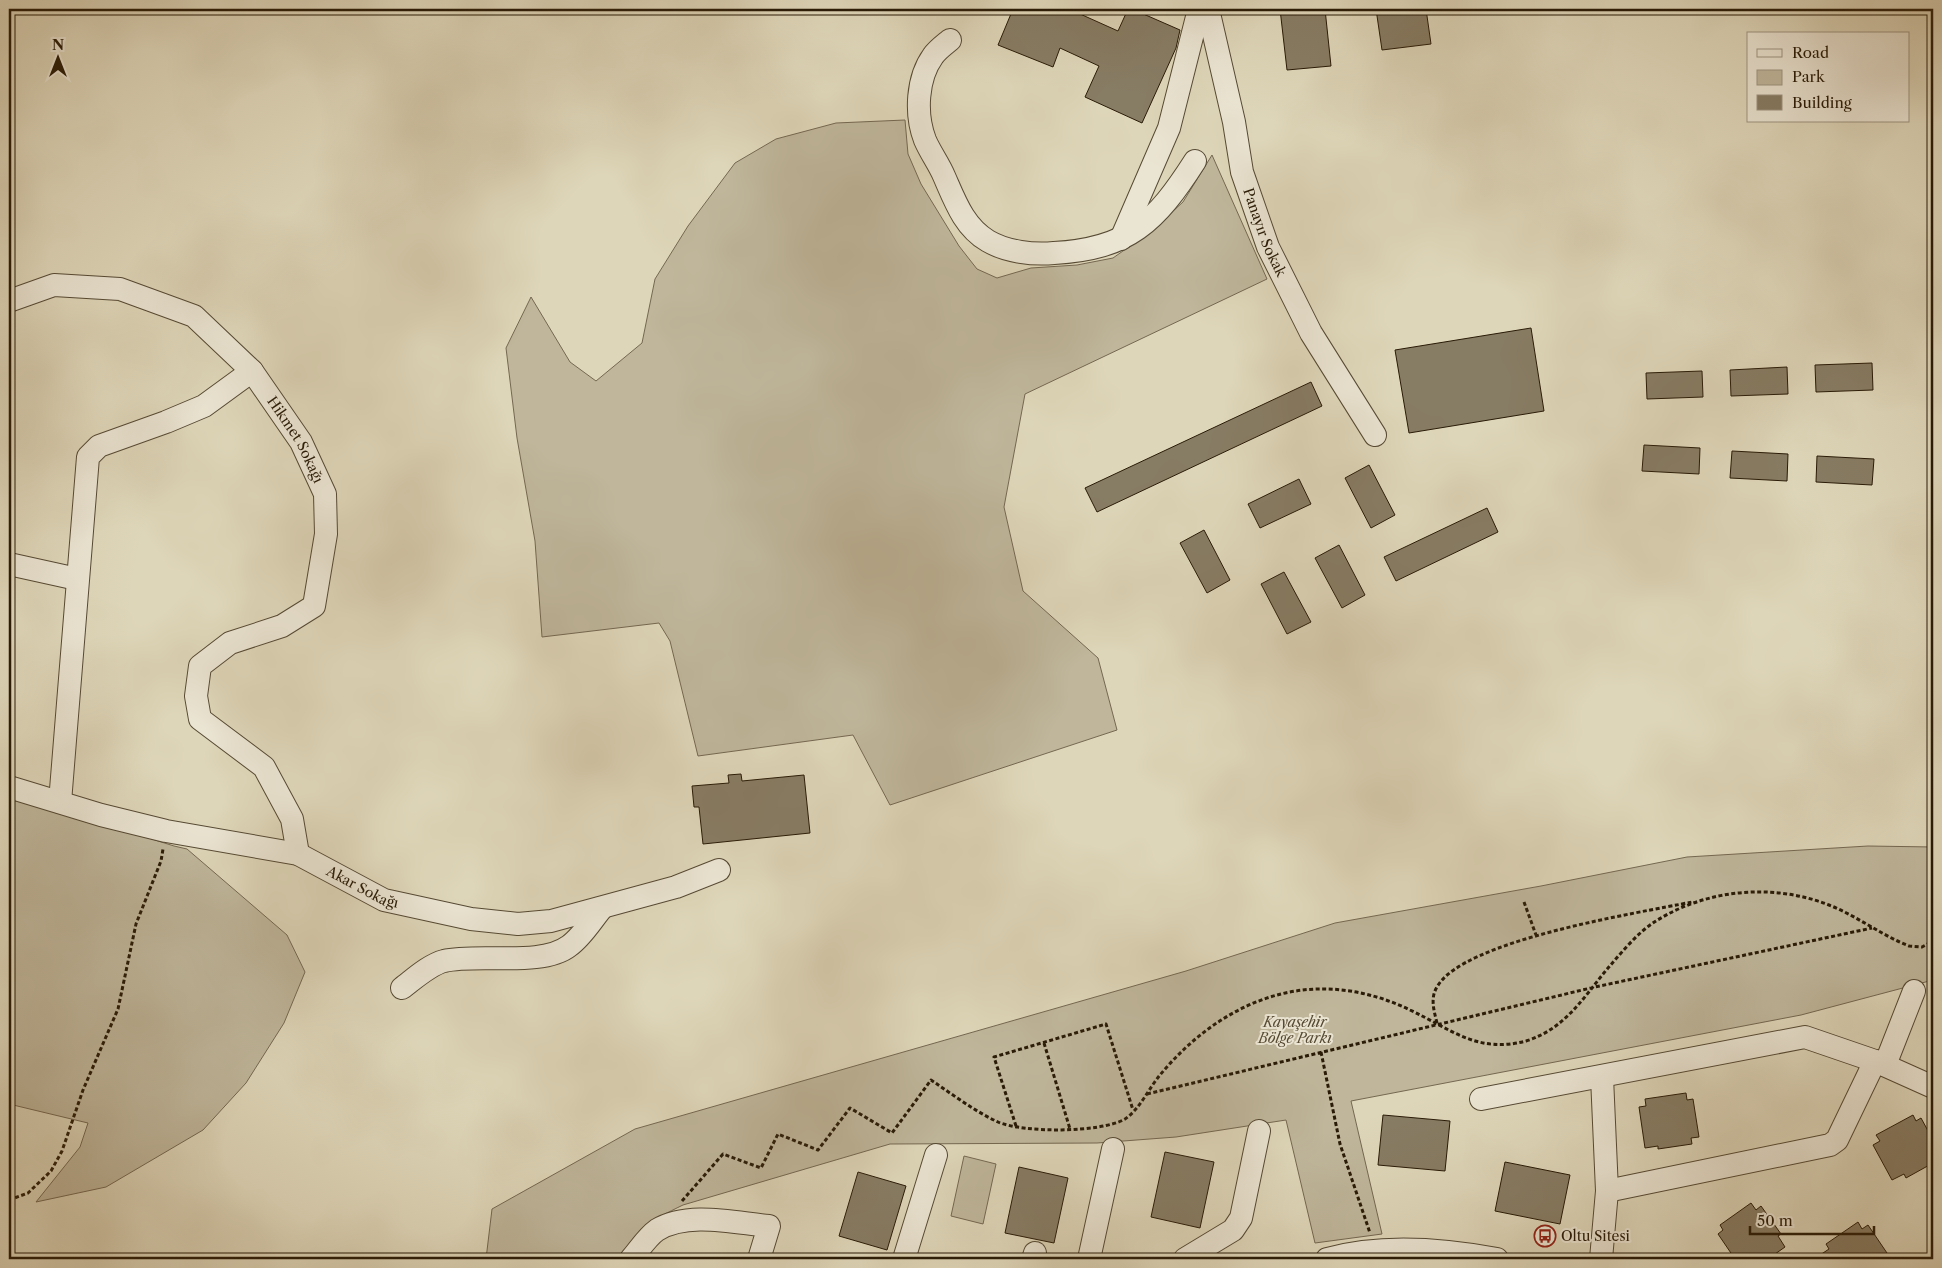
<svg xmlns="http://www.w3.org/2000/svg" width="1942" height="1268" viewBox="0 0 1942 1268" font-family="'Libre Caslon Text',serif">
	<rect width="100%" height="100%" fill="#ded6b9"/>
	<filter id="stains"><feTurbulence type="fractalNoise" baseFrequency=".004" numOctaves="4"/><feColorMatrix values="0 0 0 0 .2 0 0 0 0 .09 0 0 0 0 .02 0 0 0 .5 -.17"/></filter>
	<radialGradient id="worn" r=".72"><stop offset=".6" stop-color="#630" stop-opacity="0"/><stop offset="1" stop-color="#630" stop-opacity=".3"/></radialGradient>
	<path fill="#bfb69b" stroke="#746851" d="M905,120L908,154L921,184L959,246L977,269L997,278L1031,268L1077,265L1113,258L1150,232L1183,202L1212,155L1267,279L1025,394L1004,507L1023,591L1098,658L1117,730L890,805L853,735L698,756L670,641L659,623L542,637L535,541L517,438L506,348L531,297L570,362L596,381L642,343L655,279L688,226L735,163L776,139L836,123Z
		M9,794L174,846L187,849L287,935L305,972L284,1023L246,1083L203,1130L106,1187L36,1202L80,1147L88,1123L9,1104Z
		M1868,846L1933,847V980L1801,1015L1351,1101L1382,1234L1315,1243L1286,1120L1176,1137L1097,1143L890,1144L683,1205C650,1221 638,1228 619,1259H486L492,1209L635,1129L1186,971L1335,923L1541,886L1687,857Z
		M964,1156L996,1164L983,1224L951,1216Z"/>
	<path fill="#877c64" stroke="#291b07" d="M1013,9H1069L1118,31L1128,9H1132L1180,30L1176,48L1142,123L1085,97L1099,66L1060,48L1053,67L998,45Z
		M1280,9H1325L1331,66L1287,70Z
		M1376,9H1426L1431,44L1382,50Z
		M1531,328L1544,411L1409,433L1395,350Z
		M1872,363L1873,390L1816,392L1815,365Z
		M1787,367L1788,394L1731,396L1730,370Z
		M1702,371L1703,397L1647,399L1646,373Z
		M1311,382L1322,406L1097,512L1085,488Z
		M1644,445L1700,448L1699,474L1642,471Z
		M1732,451L1788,454L1787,481L1730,478Z
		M1817,456L1874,459L1872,485L1816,482Z
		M1369,465L1395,515L1371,528L1345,478Z
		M1299,479L1311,504L1260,528L1248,504Z
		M1487,508L1498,532L1396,581L1384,557Z
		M1204,530L1230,580L1207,593L1180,543Z
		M1339,545L1365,595L1342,608L1315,558Z
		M1284,572L1311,622L1287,634L1261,584Z
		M741,774L742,781L804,775L810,833L703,844L699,807H694L692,786L729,783L728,775Z
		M1686,1093L1687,1100L1693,1099L1699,1137L1691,1138L1692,1144L1658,1149V1146L1645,1148L1639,1107L1646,1106L1645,1099Z
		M1383,1115L1450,1121L1445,1171L1378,1165Z
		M1913,1115L1916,1121L1921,1118L1933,1140V1163L1906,1178L1904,1174L1892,1180L1873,1145L1880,1141L1876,1135Z
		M1165,1152L1214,1162L1200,1228L1151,1217Z
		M1505,1162L1570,1175L1560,1224L1495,1211Z
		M1019,1167L1068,1178L1054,1243L1005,1233Z
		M858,1172L906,1186L887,1250L839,1236Z
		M1751,1203L1756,1210L1761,1206L1781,1234L1778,1236L1785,1247L1768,1259H1735L1718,1234L1723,1230L1720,1225Z
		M1858,1222L1862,1229L1868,1225L1887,1253L1878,1259H1814L1829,1249L1826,1244Z"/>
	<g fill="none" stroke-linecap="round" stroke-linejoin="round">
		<g stroke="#564a34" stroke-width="24">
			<g id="minor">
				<path id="s1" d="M1208,9L1234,122L1242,172L1268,247L1311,333L1375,435"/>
				<path d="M950,40C944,45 937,50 933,56C917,78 915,114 925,140C930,152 939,164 944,176C955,201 964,227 988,241C1007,252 1033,255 1054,253C1129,249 1156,222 1195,161"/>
				<path d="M1121,239L1169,128L1199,9"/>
				<path id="s2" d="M9,301L54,285L120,289L194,316L252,371L301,442L325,494L326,534L314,606L282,626L230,643L200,666L196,696L200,719L264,767L292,819L298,854"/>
				<path d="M9,564L77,579"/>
				<path id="s3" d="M9,787L101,815L166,831L298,854L384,900L471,919L518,924L551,921L676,887L719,870"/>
				<path d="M60,802L88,457L99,446L166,422L204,406L252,371"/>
				<path d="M402,988C414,979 429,965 444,961C478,953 542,967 569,946C582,937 592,920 602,908"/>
				<path d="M1885,1065L1914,991"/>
				<path d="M1481,1099L1805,1037L1875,1061"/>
				<path d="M1607,1191L1830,1145L1837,1140L1875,1061L1933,1087"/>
				<path d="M631,1259C639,1250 647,1237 657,1230C688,1211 735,1223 769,1226L759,1259"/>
				<path d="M904,1259L936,1155"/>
				<path d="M1033,1259L1035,1253"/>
				<path d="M1089,1259L1113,1149"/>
				<path d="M1185,1259L1233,1230L1241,1218L1259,1131"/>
				<path d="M1327,1259C1380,1244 1444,1249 1497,1259"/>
				<path d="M1601,1259L1607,1191L1602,1077"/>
			</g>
		</g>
		<path stroke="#291b07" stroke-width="3" stroke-dasharray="4 2.5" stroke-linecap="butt" d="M1524,902L1536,935
			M1437,1023C1434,1011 1430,998 1437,987C1463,940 1638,913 1692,902
			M1044,1043L1070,1129
			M1321,1052L1340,1144L1370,1233
			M1147,1094L1595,987L1872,928
			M1016,1126L994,1057L1106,1024L1133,1110
			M9,1200L28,1193L51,1171L62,1151L83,1090L118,1009L136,924L161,861L163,849
			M682,1201L723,1154L761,1168L778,1134L818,1150L850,1108L892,1133L931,1080C952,1094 974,1111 998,1122C1023,1133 1101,1133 1125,1119C1140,1109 1149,1088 1160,1075C1193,1035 1238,1002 1290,992C1331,984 1373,992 1410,1010C1451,1029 1477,1054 1526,1041C1565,1029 1583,998 1608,968C1622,952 1638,932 1656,921C1707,889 1773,883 1829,905C1857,916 1881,935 1909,946L1922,947L1933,941"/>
		<use href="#minor" stroke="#eae4d2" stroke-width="22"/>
	</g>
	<defs>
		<g id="bus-ring" transform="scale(1.125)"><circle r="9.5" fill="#eae4d2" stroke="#8f2418" stroke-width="1.5"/><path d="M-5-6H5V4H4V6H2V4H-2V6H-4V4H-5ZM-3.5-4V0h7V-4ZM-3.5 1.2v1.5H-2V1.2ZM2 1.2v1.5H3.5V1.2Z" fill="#8f2418"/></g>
	</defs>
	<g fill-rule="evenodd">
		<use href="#bus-ring" x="1545" y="1236"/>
	</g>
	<g text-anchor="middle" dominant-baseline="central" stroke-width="4" stroke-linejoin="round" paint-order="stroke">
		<g font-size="14" fill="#291b07" stroke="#eae4d2">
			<text stroke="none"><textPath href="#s1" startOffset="231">Panayır Sokak</textPath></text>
			<text stroke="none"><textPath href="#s2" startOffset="354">Hikmet Sokağı</textPath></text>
			<text stroke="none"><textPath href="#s3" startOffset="370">Akar Sokağı</textPath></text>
		</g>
		<g font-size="14" font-style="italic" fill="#564a33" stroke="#eae4d2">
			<text x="1295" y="1022">Kayaşehir<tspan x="1295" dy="16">Bölge Parkı</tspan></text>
		</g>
		<g font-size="14" fill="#291b07" stroke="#eae4d2" text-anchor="start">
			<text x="1561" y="1236">Oltu Sitesi</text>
		</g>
	</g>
	<rect width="1942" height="1268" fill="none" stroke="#ded6b9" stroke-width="30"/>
	<rect x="10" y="10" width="1922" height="1248" fill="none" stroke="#291b07" stroke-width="2.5"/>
	<rect x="15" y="15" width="1912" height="1238" fill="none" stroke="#291b07"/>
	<rect x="1747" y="32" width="162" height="90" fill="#eae4d2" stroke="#9d9481"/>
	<rect x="1757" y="49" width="25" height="8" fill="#eae4d2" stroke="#9d9481"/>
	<text x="1792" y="58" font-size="15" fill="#291b07">Road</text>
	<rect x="1757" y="70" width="25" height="15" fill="#bfb69b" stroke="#9d9481"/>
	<text x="1792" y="82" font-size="15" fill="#291b07">Park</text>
	<rect x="1757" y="95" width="25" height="15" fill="#877c64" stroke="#9d9481"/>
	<text x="1792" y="108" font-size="15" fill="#291b07">Building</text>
	<g transform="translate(58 58)" stroke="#eae4d2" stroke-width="4" paint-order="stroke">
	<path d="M0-4L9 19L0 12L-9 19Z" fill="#291b07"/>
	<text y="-8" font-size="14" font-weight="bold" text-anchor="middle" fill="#291b07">N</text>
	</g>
	<path d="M1750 1226v8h124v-8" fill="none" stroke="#291b07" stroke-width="2.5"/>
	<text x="1757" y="1226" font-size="15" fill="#291b07" stroke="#eae4d2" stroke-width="4" paint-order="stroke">50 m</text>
	<rect width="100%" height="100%" filter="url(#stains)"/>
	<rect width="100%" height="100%" fill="url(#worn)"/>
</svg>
